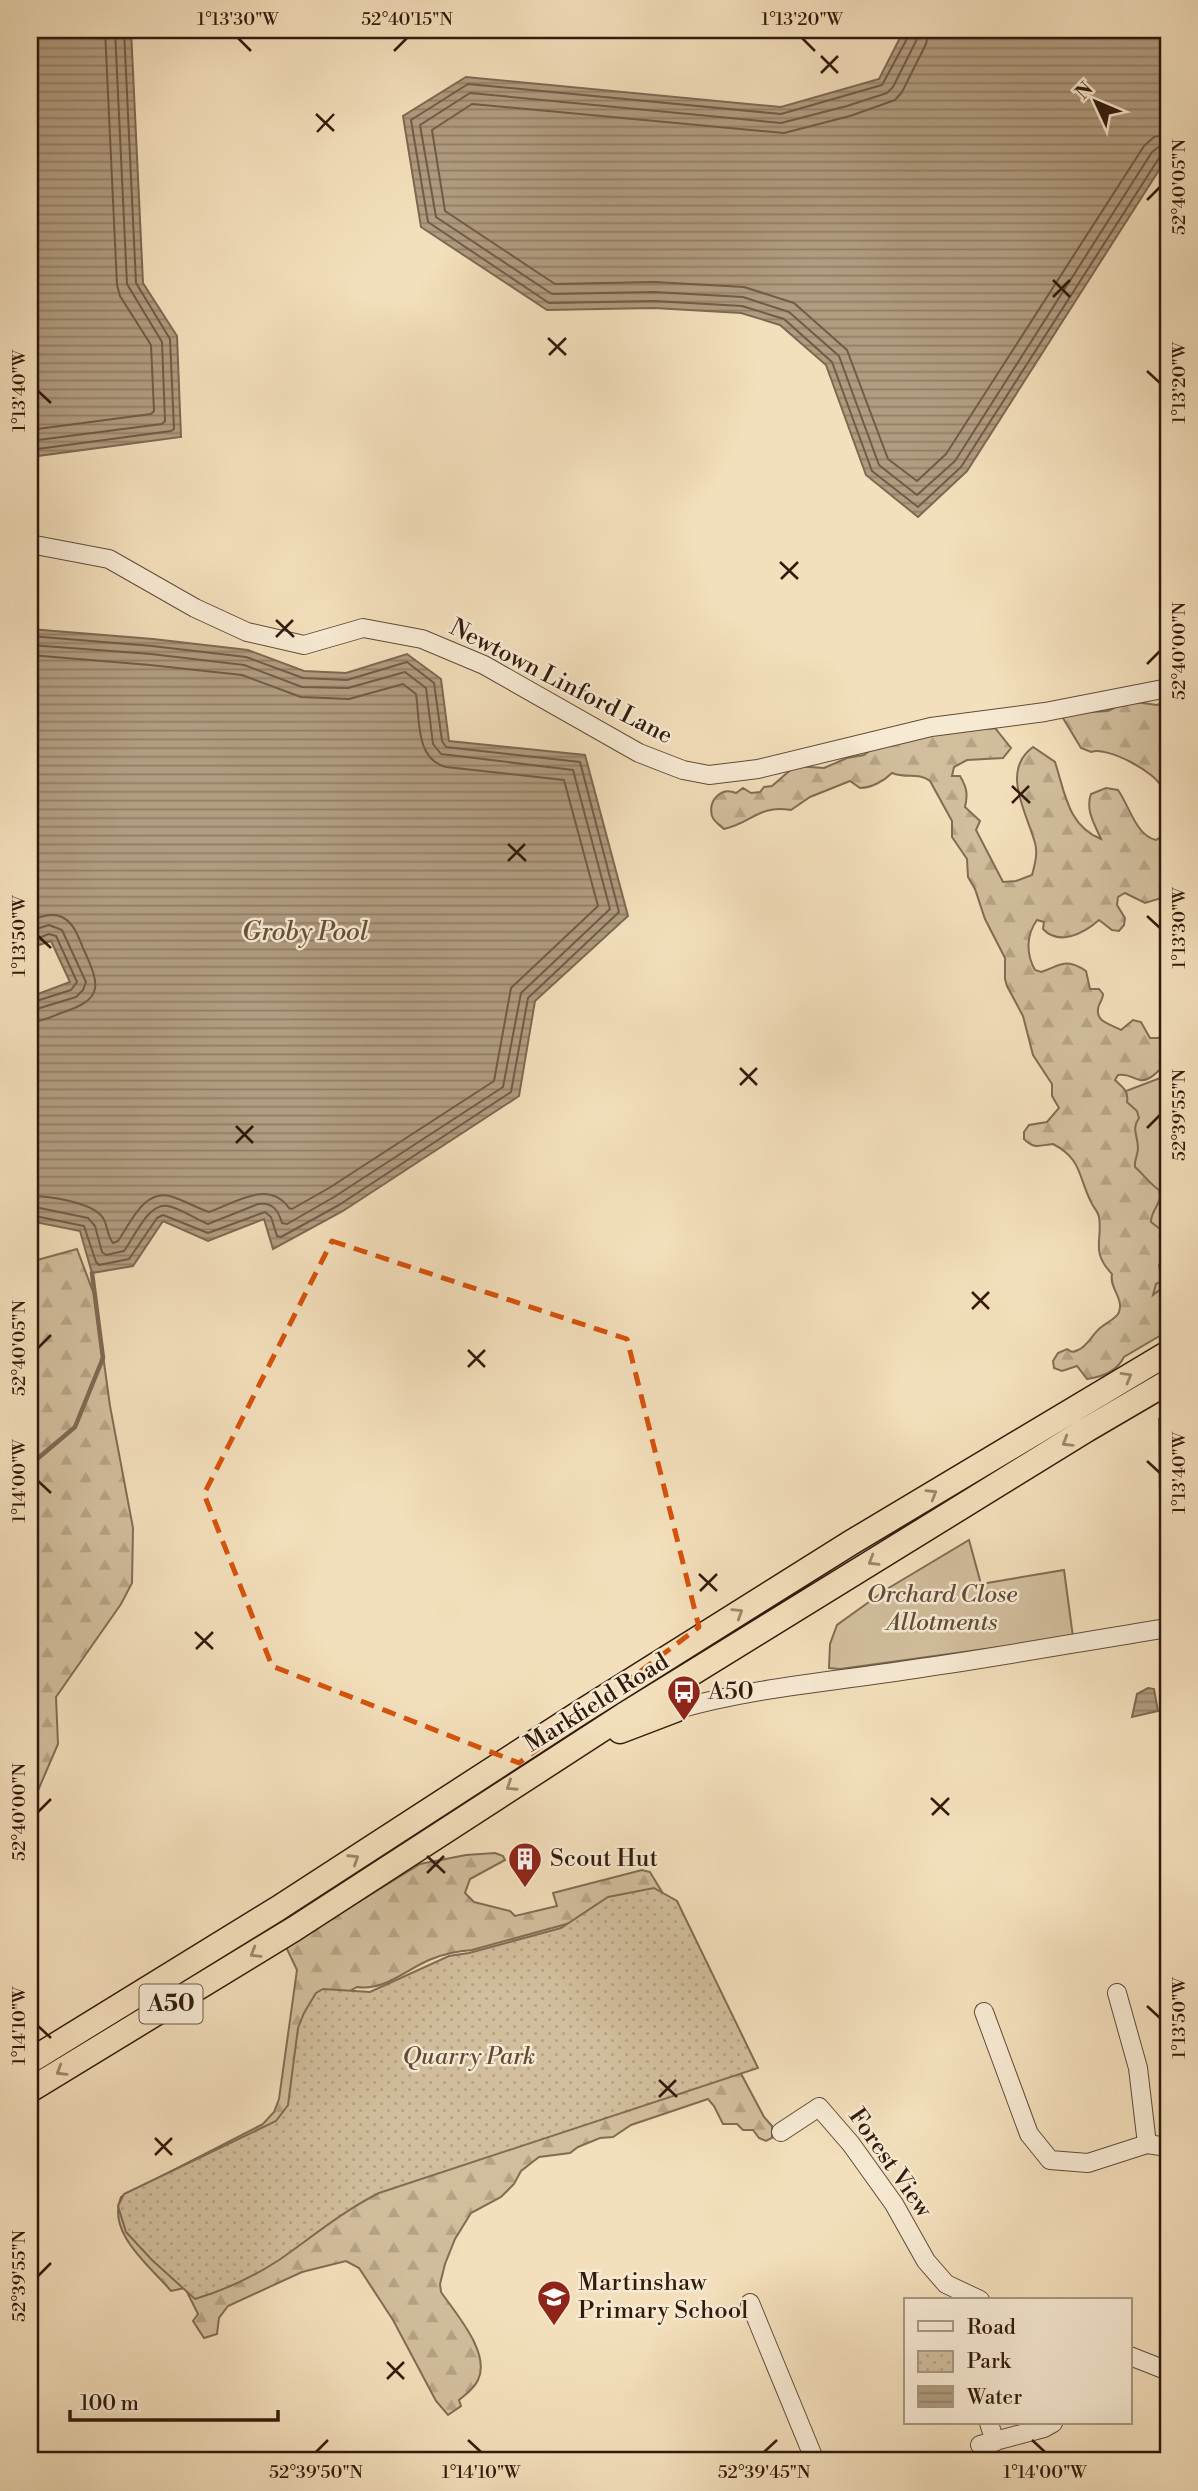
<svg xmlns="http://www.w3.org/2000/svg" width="1198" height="2491" viewBox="0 0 1198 2491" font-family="'Libre Bodoni',serif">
	<defs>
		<pattern id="forest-firs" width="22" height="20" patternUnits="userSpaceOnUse" patternTransform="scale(1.75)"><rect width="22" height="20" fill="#d2be9d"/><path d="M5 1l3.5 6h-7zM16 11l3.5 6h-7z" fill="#b5a386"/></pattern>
		<pattern id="cemetery-stones" width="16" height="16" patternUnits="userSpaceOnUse" patternTransform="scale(1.75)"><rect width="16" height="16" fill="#d2be9d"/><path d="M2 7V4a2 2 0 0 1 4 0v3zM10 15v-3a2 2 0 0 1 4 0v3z" fill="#b5a386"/></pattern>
		<pattern id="park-dots" width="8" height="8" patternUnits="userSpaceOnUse" patternTransform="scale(1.75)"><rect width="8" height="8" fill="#d2be9d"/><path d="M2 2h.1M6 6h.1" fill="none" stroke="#b5a386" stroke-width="1.8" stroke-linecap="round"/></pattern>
		<pattern id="water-rules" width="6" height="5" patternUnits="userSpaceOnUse" patternTransform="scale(1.75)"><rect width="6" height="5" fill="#b19c80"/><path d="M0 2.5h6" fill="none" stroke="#917e67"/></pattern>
	</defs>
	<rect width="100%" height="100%" fill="#f3dfbb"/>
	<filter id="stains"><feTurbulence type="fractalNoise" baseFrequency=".00286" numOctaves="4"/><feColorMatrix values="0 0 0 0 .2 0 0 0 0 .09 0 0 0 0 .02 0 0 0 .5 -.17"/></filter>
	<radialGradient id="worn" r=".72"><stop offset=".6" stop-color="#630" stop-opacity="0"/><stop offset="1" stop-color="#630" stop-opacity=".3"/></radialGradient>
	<path fill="#d2be9d" stroke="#826c54" stroke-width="2" d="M1168,1075V1284L1150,1297L1097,1102Z
		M969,1540L981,1584L1064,1570L1073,1637L840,1669L829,1668L830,1644L837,1625L887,1589Z"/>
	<path fill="url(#forest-firs)" stroke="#826c54" stroke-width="2" d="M1128,701L1157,705L1168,701V893L1165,897L1145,903L1125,893L1118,897L1117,905L1125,918L1124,925L1119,931L1112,930L1099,920C1083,934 1059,946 1043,929L1044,922L1037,920C1026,935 1026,954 1035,970L1041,972C1060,966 1065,957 1086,971L1090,989H1099L1103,994C1103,998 1101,1001 1099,1005C1093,1022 1111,1024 1121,1030L1133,1020L1141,1022L1150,1038H1158L1168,1032V1062C1161,1067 1151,1082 1140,1080C1131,1078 1128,1073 1118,1075L1115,1080C1122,1087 1129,1090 1127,1102L1137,1111L1139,1118C1131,1129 1138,1136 1138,1148C1138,1156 1134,1159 1135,1167C1144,1175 1149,1183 1159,1190C1163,1204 1151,1209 1151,1222L1168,1235C1168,1248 1167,1254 1159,1265L1162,1281L1156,1284L1153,1295L1168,1284V1331L1124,1357C1117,1371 1102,1377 1087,1379L1077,1366L1062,1371L1054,1368L1053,1361L1058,1353L1067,1349C1072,1352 1072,1353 1078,1350C1086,1347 1091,1337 1098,1330C1103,1324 1117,1319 1119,1312C1124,1298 1109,1288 1112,1274C1090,1251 1103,1240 1099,1217C1098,1211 1093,1207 1091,1202C1078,1176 1082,1159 1053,1144C1040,1145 1035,1150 1024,1139V1132L1029,1125L1047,1122L1059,1108L1052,1096V1084L1033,1055L1023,1016L1007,986L1005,979V958L985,919L975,889L968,877L967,859L952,837V821L930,781C918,772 907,779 892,773C884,781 871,788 860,788L850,781L810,797L791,810C757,805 754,822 724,829C720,825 714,822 712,816C708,800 721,787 736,793L743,788L751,793L760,792L764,787L772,786L795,766L824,768L847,758L864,755L874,747L918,735L995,728L1011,748L1003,758L967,760L954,767L952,776H960C967,788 968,794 965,807L980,821L976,830L1003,882L1016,881L1032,875C1035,864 1038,853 1035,843C1027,813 1000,771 1033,747L1055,762C1065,793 1068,826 1101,839C1095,825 1085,810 1091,794L1106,788L1118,790C1129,805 1136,836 1156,840L1168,832C1167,818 1166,801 1162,788C1156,772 1107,746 1091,752L1081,748L1063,718L1072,713L1108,711Z
		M77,1249L95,1297L110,1406L133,1528L132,1583L121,1604L56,1697L58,1744L30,1809V1262Z
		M495,1853L503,1856L505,1860L470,1879L465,1893L474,1902L510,1911L515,1916L557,1906L553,1893L642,1870L650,1872L665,1897L472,1950C456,1951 443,1954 429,1960C404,1971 384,1991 357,1987L350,1991L344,2018L738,2068L764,2117L772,2126V2138L766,2141L759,2138L753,2130H743L737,2124H723L714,2106L708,2099L631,2125L613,2137L600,2138L578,2147L570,2153L539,2157L521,2171L514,2184L501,2197L471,2213L455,2239L445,2264L440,2284L441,2292C456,2314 491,2353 478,2380C474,2389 466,2394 459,2400L461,2406L448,2415L436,2401L393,2320L359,2268L346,2261L302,2272L228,2306L219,2318L217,2334L204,2338L193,2321L198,2314L185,2288L171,2291C151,2267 106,2233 121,2197L263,2124L274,2112L279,2099L297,1970L286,1947L420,1864L466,1855Z"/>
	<path fill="url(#cemetery-stones)" stroke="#826c54" stroke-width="2" d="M1168,1413V1588L1161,1589L1159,1419Z"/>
	<path fill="url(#park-dots)" stroke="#826c54" stroke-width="2" d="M654,1888L677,1901L758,2068L379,2193C343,2211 312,2237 279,2260C253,2277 225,2290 195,2299L152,2260L126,2232L118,2206L124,2194L276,2121L288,2105L298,2028L304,2013L316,1993L323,1989L370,1992L449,1956L469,1953L561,1928L608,1897Z"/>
	<path fill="url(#water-rules)" stroke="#7e6852" stroke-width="2" d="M30,30H131L143,283L177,336L181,437L30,457Z
		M904,30H1168V156L967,471L918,517L866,475L826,365L780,325L741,313L654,308L547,310L421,227L403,116L466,77L781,107L879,79Z
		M30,629L153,639L248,650L304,671L346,673L407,654L441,679L449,741L585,755L628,916L535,1001L519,1096L343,1211L273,1249L264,1219L208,1241L163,1221L133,1266L92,1273L80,1231L30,1221V997L70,982L51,941L30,948Z
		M1148,1688L1154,1689L1158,1711L1132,1717L1137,1694Z"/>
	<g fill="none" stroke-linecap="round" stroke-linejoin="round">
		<path stroke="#725b46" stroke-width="2" d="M910,30L909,35L882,85L781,114L468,84L411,120L428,222L549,303L654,301L742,306L784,319L832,362L872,471L918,507L961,467L1159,158L1168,154
			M918,30L917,39L893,87L887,93L847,106L781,123L470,93L420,125L436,217L552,294L654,292L743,297L789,312L839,356L879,465L917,495L955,461L1152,152L1159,147L1168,145
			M929,30L926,44L902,92L895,100L850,116L784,133L472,104L432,130L445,211L555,284L654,282L744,287L794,303L847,350L888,459L917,481L946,454L1144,146L1154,137L1168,134
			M30,430L151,414L154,411L151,345L120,296L117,285L105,30
			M30,441L162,424L165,421L162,342L127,284L115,30
			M30,450L171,431L174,429L170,339L136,283L124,30
			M30,636L152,646L246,657L303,678L347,680L407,662L434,683L442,741L446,747L580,762L619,912L528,998L511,1092L339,1205L281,1237L277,1236L271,1217L265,1212L208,1233L163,1215L157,1218L129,1259L99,1265L96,1262L84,1226L30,1215
			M30,645L151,654L244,665L302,687L348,688L405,672L426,688L433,744L441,754L573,770L610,909L521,993L503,1087L334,1197L287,1224L282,1223C278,1210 273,1202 258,1204L208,1224C195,1219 182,1209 168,1206C148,1202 134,1238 124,1251L106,1255L102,1252L95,1226L88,1218L30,1206
			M30,655L150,665L242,675L301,697L349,699L403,684L416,694C420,719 415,759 446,767L564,780L598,906L511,988L494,1081L329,1188L292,1209L289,1208C268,1179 235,1203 209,1212C197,1208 185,1201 173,1197C145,1187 131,1222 118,1241L113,1243C107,1236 108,1226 103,1218C93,1202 48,1196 30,1196
			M30,920C40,917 51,912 62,917C74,923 78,936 83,948C100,985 105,999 61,1013C51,1017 41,1022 30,1022
			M30,931L49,925L62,930L86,982L83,990L76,997L30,1011
			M30,941L49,934L56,936L77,982L71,990L30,1003"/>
		<path stroke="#7e6852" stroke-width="4.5" d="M30,1465L75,1427L103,1358L92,1273
			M30,1612V1746"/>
		<g stroke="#624b38" stroke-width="20">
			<path id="minor" d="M30,544L109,559L195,608L247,632L304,645L363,628L422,639L484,665L639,753L683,770L709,775L758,769L931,727L1045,712L1168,688
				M675,1710C755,1687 839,1681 921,1668C1004,1656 1086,1641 1168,1628
				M1117,1993L1138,2068L1147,2144
				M984,2012L1029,2134L1050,2160L1088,2163L1147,2144L1168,2147
				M781,2132L819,2107L851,2144L894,2204L926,2261L946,2284L980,2300
				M750,2303L815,2461
				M1130,2356L1168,2371
				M989,2423L995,2442
				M980,2445L1044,2428L1053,2423"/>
		</g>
		<g stroke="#321a0c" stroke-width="27">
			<path id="highway" d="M620,1731L675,1710
				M30,2061L277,1909L581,1712L852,1542L1168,1353
				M30,2090L294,1929L624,1715L1086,1430L1168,1382"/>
		</g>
		<use href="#minor" stroke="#f7ead3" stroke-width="18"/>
		<use href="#highway" stroke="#f3dfbb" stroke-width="24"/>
	</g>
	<defs><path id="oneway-chevron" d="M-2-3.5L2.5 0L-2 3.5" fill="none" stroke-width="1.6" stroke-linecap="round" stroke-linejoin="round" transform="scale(1.75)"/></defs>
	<g stroke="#9c866c">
		<use href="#oneway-chevron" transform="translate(1127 1377) rotate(-30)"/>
		<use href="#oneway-chevron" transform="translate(1067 1442) rotate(149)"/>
		<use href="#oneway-chevron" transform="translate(932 1494) rotate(-31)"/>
		<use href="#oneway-chevron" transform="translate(873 1561) rotate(149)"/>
		<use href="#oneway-chevron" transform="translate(738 1613) rotate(-32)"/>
		<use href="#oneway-chevron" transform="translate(511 1786) rotate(147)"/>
		<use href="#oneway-chevron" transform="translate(354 1859) rotate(-33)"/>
		<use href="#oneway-chevron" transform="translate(255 1953) rotate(149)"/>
		<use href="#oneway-chevron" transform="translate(61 2071) rotate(149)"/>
	</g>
	<path fill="none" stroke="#d6530c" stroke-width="5" stroke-dasharray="14 9" stroke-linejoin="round" d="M332,1241L627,1339L699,1627L519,1763L272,1666L204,1494Z"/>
	<path fill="none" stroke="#321a0c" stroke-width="2.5" d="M238,38L251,51M802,38L815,51M394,51L407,38M821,56L838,73M821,73L838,56M316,114L334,131M317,132L334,114M1147,200L1160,187M1053,280L1070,297M1053,297L1070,280M548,338L566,355M549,355L566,338M1147,371L1160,383M38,391L51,403M780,562L798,579M781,579L798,562M276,620L294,637M276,637L293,620M1147,664L1160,651M1012,786L1030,803M1012,803L1029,786M508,844L526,861M508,861L525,844M1147,916L1160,928M38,936L51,948M740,1068L757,1085M740,1085L757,1068M236,1126L253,1143M1147,1128L1160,1115M236,1143L253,1126M972,1292L989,1309M972,1309L989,1292M38,1348L51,1335M468,1350L485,1367M468,1367L485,1350M1147,1461L1160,1473M38,1481L51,1493M699,1574L717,1591M700,1591L717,1574M195,1632L213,1649M196,1649L213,1632M931,1798L949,1815M38,1812L51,1799M932,1815L949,1798M427,1856L445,1873M427,1873L444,1856M1147,2006L1160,2018M38,2026L51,2038M659,2080L677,2097M659,2097L676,2080M155,2138L172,2155M155,2155L172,2138M38,2276L51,2263M387,2362L404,2379M387,2379L404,2362M468,2440L481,2452M1032,2440L1045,2452M316,2452L328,2440M764,2452L777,2440"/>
	<defs>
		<g id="bus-pin" transform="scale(1.75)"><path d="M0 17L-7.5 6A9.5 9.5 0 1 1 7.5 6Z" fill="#8f2418" stroke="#f7ead3"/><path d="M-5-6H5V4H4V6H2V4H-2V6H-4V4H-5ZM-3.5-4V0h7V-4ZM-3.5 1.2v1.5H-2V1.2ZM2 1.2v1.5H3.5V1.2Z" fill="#fff"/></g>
		<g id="building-pin" transform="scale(1.75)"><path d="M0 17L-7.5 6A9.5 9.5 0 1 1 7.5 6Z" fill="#8f2418" stroke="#f7ead3"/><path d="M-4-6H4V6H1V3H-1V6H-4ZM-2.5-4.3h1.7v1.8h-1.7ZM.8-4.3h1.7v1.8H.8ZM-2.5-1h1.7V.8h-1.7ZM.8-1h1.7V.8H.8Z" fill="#fff"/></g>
		<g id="school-pin" transform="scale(1.75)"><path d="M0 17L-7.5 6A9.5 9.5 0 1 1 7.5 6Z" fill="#8f2418" stroke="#f7ead3"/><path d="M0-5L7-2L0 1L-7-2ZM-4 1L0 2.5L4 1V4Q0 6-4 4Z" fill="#fff"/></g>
	</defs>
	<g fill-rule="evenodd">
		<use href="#bus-pin" x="684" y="1692"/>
		<use href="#building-pin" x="525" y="1859"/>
		<use href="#school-pin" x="554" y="2297"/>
	</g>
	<g text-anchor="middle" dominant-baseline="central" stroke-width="5" stroke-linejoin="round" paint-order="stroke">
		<rect fill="#f7ead3" stroke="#6d5848" stroke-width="2" x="139.5" y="1984.5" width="63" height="39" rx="5"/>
		<g font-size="23" font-weight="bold" fill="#321a0c">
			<text x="171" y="2004">A50</text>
		</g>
		<g font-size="24" fill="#321a0c" stroke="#f7ead3">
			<text transform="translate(561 682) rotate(27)">Newtown Linford Lane</text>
			<text transform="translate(597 1703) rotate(-32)">Markfield Road</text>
			<text transform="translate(890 2163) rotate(55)">Forest View</text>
		</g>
		<g font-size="24" font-style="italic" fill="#624b38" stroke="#f7ead3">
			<text x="942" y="1595">Orchard Close<tspan x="942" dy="28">Allotments</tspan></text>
			<text x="469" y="2057">Quarry Park</text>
		</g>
		<g font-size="24" fill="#321a0c" stroke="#f7ead3" text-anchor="start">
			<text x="708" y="1692">A50</text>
			<text x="550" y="1859">Scout Hut</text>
			<text x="578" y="2283">Martinshaw<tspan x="578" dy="28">Primary School</tspan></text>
		</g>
		<g font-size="26" font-style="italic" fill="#654e3a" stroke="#f7ead3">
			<text x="305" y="932">Groby Pool</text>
		</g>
	</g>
	<rect width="1198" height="2491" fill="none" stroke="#f3dfbb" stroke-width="77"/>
	<rect x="904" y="2298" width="228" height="126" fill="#f7ead3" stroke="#a89783" stroke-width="2"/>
	<rect x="918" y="2321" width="35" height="10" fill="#f7ead3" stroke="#a89783" stroke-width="2"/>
	<text x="967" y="2334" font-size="21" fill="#321a0c">Road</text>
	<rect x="918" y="2351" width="35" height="21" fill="url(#park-dots)" stroke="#a89783" stroke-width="2"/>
	<text x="967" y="2368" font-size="21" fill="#321a0c">Park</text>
	<rect x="918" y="2386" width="35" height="21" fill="url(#water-rules)" stroke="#a89783" stroke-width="2"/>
	<text x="967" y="2404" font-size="21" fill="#321a0c">Water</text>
	<g transform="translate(1096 102) rotate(314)" stroke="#f7ead3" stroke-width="5" paint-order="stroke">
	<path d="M0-5L12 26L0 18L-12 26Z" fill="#321a0c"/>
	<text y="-10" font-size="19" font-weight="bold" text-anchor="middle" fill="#321a0c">N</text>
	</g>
	<path d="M70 2410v10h208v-10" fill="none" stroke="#321a0c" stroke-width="3.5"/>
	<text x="80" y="2410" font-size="21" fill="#321a0c" stroke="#f7ead3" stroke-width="5" paint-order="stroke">100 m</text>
	<rect x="38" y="38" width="1122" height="2414" fill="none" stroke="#321a0c" stroke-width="2.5"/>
	<g font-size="18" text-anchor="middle" fill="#321a0c">
		<text x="238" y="25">1°13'30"W</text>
		<text x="407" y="25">52°40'15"N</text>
		<text x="802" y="25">1°13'20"W</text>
		<text transform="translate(1179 187) rotate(-90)" y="6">52°40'05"N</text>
		<text transform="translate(1179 383) rotate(-90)" y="6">1°13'20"W</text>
		<text transform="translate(19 391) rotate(-90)" y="6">1°13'40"W</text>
		<text transform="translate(1179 651) rotate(-90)" y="6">52°40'00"N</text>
		<text transform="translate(1179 928) rotate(-90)" y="6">1°13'30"W</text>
		<text transform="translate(19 936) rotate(-90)" y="6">1°13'50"W</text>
		<text transform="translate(1179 1115) rotate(-90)" y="6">52°39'55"N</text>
		<text transform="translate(19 1348) rotate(-90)" y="6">52°40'05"N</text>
		<text transform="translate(1179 1473) rotate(-90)" y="6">1°13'40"W</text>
		<text transform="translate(19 1481) rotate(-90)" y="6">1°14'00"W</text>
		<text transform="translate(19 1812) rotate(-90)" y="6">52°40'00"N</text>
		<text transform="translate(1179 2018) rotate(-90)" y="6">1°13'50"W</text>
		<text transform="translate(19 2026) rotate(-90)" y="6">1°14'10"W</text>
		<text transform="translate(19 2276) rotate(-90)" y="6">52°39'55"N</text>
		<text x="316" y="2478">52°39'50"N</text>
		<text x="481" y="2478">1°14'10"W</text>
		<text x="764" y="2478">52°39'45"N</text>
		<text x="1045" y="2478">1°14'00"W</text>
	</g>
	<rect width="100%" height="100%" filter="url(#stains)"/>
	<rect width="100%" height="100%" fill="url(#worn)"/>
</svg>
